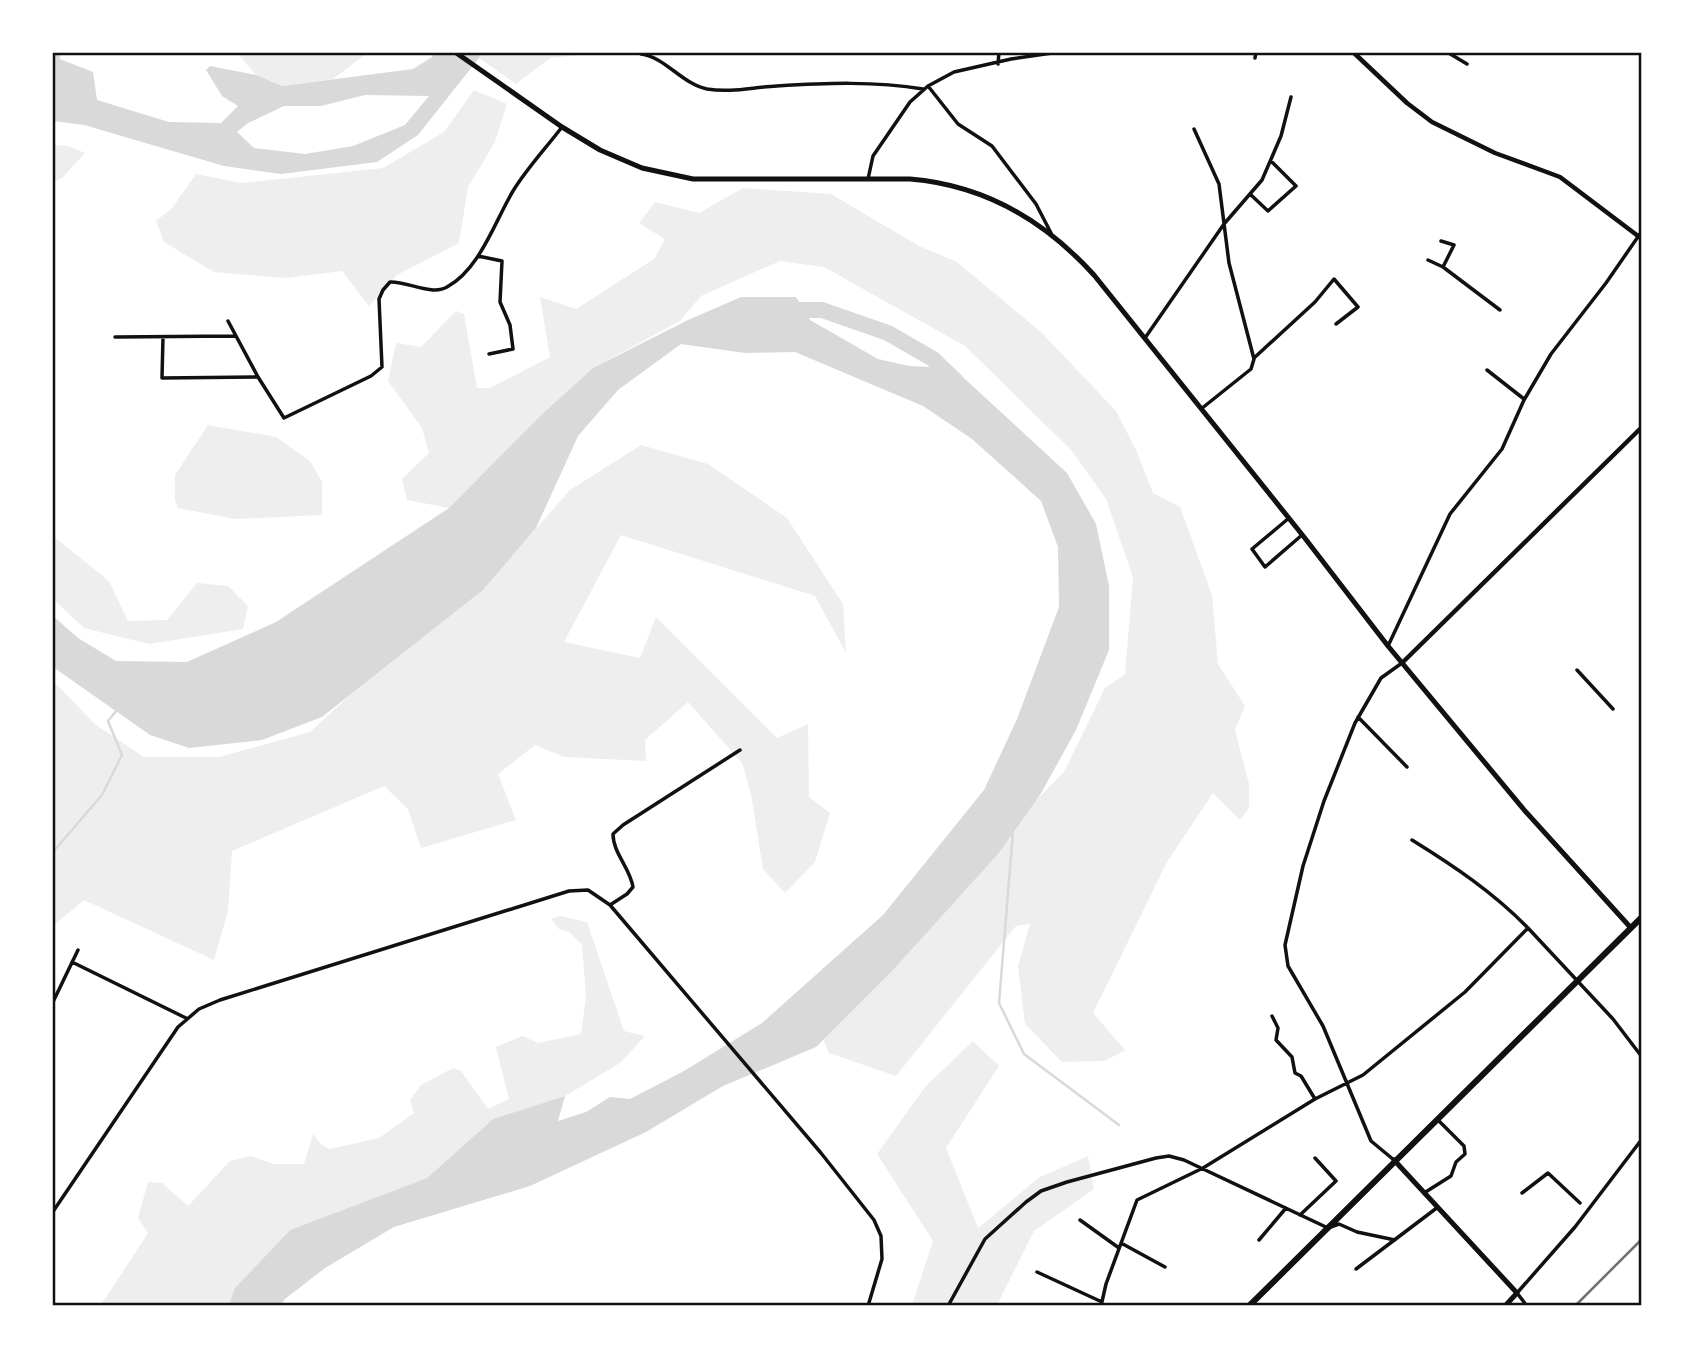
<svg xmlns="http://www.w3.org/2000/svg" width="1694" height="1358" viewBox="0 0 1694 1358" font-family="'Open Sans',sans-serif">
	<rect width="100%" height="100%" fill="#fff"/>
	<path fill="#eee" d="M483,52L601,53L550,58L516,84L479,58Z
		M237,53H367L333,79L282,86L256,75Z
		M474,90L507,104L495,142L468,187L459,243L397,275L369,306L342,271L286,278L214,272L164,242L156,221L172,208L196,174L241,183L383,168L444,132Z
		M52,145L68,146L85,153L62,178L53,182Z
		M743,188L831,194L919,246L957,262L1041,332L1116,411L1137,452L1153,493L1180,507L1212,595L1218,664L1245,706L1235,730L1249,784V808L1240,820L1213,793L1167,862L1093,1013L1125,1050L1105,1061L1062,1062L1025,1024L1018,966L1030,924L1016,926L896,1076L829,1053L819,1029L945,892L1064,772L1105,688L1125,674L1133,577L1106,499L1072,451L965,346L824,267L780,261L701,296L680,321L593,368L540,416L449,508L407,500L402,479L429,453L422,428L388,381L396,343L421,347L456,311L464,314L477,388H490L550,357L540,297L576,309L654,259L665,239L639,223L655,202L699,213Z
		M208,425L276,437L310,461L322,482V515L235,519L178,508L175,500V475Z
		M641,445L708,464L787,518L843,604L846,653L815,596L621,535L564,642L640,658L656,617L777,738L808,724L809,797L830,813L815,862L785,893L763,869L751,794L742,763L688,702L645,740L646,761L564,757L535,745L498,774L516,820L421,848L408,809L384,786L232,851L228,911L214,960L84,900L53,926L52,680L96,725L144,757H219L310,732L349,696L480,592L570,490Z
		M53,536L109,581L128,621L167,620L197,583L228,586L248,606L243,629L149,644L84,628L53,599Z
		M560,916L587,922L624,1031L645,1036L620,1063L565,1096L493,1119L427,1178L290,1230L235,1288L228,1305L99,1306L107,1296L148,1233L138,1218L148,1182L162,1183L188,1206L230,1161L251,1156L274,1164H304L313,1134L322,1145L330,1149L379,1138L414,1113L410,1100L421,1085L453,1068L461,1071L488,1109L509,1099L496,1047L523,1036L538,1043L581,1034L586,997L582,945L569,932L559,929L551,919Z
		M973,1041L999,1066L946,1148L978,1228L1040,1177L1088,1156L1094,1189L1034,1231L997,1305H912L933,1241L877,1154L925,1087Z"/>
	<path fill="#d9d9d9" fill-rule="evenodd" d="M53,53H60V59L93,72L97,100L169,122L221,123L238,106L222,96L206,70L210,66L256,75L282,86L413,69L432,57L434,53H483L418,135L377,162L281,174L224,166L84,125L53,121ZM365,95L429,96L405,125L353,146L305,154L254,148L237,132L248,123L284,106H321Z
		M741,297H796L810,320L878,359L909,366L953,368L1067,473L1096,524L1109,586V650L1076,730L1040,795L998,854L892,971L816,1047L723,1086L646,1132L530,1186L394,1227L325,1268L285,1299L281,1305L228,1306L235,1288L290,1230L427,1178L493,1119L565,1096L558,1121L586,1112L610,1097L630,1099L684,1071L762,1023L883,915L984,790L1017,719L1059,607L1058,547L1041,501L972,439L923,406L795,352L745,353L681,344L618,390L578,436L536,528L483,590L322,717L262,740L189,748L150,735L53,667L52,615L78,638L116,661L187,662L276,622L449,508L540,416L593,368L688,320Z"/>
	<g fill="none" stroke-linecap="round" stroke-linejoin="round">
		<path stroke="#d9d9d9" stroke-width="2.5" d="M1013,832L999,1003L1024,1054L1119,1125
			M52,853L102,795L122,755L108,721L117,710"/>
		<path stroke="#d9d9d9" stroke-width="16" d="M785,310H822L888,333L933,359L956,381"/>
		<path stroke="#111" stroke-width="3.5" d="M1447,52L1467,64
			M641,54C665,57 682,84 707,89C731,93 753,87 777,86C826,83 875,81 923,89
			M1255,58L1256,52
			M998,64L999,52
			M928,86L958,124L992,146L1036,204L1051,233
			M1194,129L1219,184L1229,263L1254,359L1251,369L1201,409
			M868,179L873,156L910,102L928,86L954,72L1011,59L1059,52
			M1250,194L1268,211L1296,186L1271,161
			M1441,241L1454,245L1443,267
			M478,256L502,261L500,302L510,325L513,349L489,354
			M1428,260L1443,267L1500,310
			M228,321L258,377L284,418L371,376L382,367L379,299L383,290L390,282C407,281 432,296 447,287C480,269 495,221 513,191C527,168 546,148 562,127
			M115,337L236,336
			M163,337L162,378L258,377
			M1145,338L1224,224L1262,180L1281,136L1291,97
			M1254,358L1315,302L1334,279L1358,307L1336,324
			M1487,370L1524,399
			M1289,518L1252,549L1265,567L1302,535
			M1388,646L1450,514L1502,449L1524,400L1551,354L1606,283L1642,231
			M1577,670L1613,709
			M1358,717L1407,767
			M1412,840C1454,866 1494,893 1528,928
			M610,905L627,894L633,887C630,868 613,853 613,834L623,825L740,750
			M72,962L186,1018
			M52,1004L78,950
			M1272,1016L1278,1028L1276,1040L1292,1057L1295,1073L1301,1076L1315,1099
			M1394,1160L1371,1141L1323,1026L1288,966L1285,945L1303,866L1324,801L1355,723L1381,678L1402,663
			M1424,1193L1451,1176L1456,1162L1465,1154L1464,1146L1438,1120
			M1522,1193L1548,1173L1580,1203
			M52,1213L178,1027L199,1009L220,1000L569,891L588,890L610,905L821,1153L874,1220L881,1236L882,1259L868,1306
			M1300,1215L1336,1181L1315,1158
			M1080,1220L1119,1248
			M1259,1240L1286,1208
			M1121,1243L1165,1267
			M1356,1269L1438,1207
			M1037,1272L1102,1302
			M948,1306L985,1239L1026,1202L1041,1191L1067,1182L1156,1158L1169,1156L1184,1160L1328,1228L1339,1224L1357,1232L1395,1240
			M1101,1306L1106,1284L1137,1200L1203,1168L1315,1099L1363,1075L1465,992L1528,928L1613,1019L1642,1057
			M1527,1306L1517,1293L1575,1227L1642,1139"/>
		<path stroke="#111" stroke-width="4.5" d="M1353,52L1407,103L1432,122L1495,153L1560,177L1642,239
			M1402,663L1642,427"/>
		<path stroke="#111" stroke-width="5" d="M455,52L562,127L600,150L642,168L693,179H910C984,185 1045,221 1094,275L1304,537L1388,646L1525,811L1631,928
			M1394,1160L1517,1293L1505,1306"/>
		<path stroke="#111" stroke-width="6" d="M1249,1306L1642,917"/>
		<path stroke="#707070" stroke-width="2.5" d="M1575,1306L1642,1239"/>
	</g>
	<rect width="1694" height="1358" fill="none" stroke="#ffffff" stroke-width="108"/>
	<rect x="54" y="54" width="1586" height="1250" fill="none" stroke="#111" stroke-width="2.5"/>
</svg>
